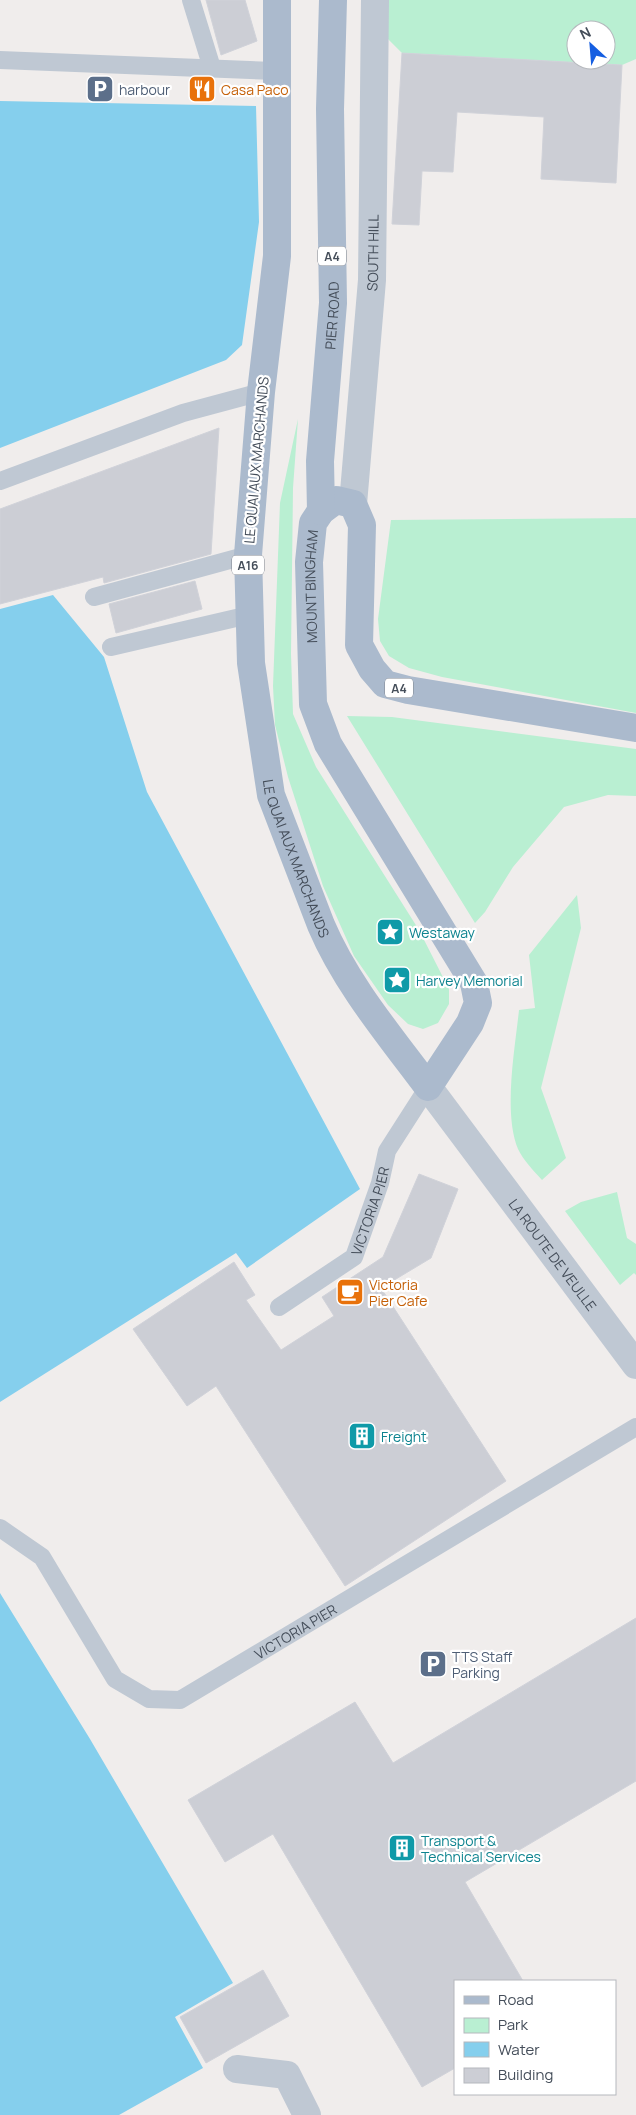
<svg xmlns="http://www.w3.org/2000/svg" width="636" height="2115" viewBox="0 0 636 2115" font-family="Manrope,sans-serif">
	<rect width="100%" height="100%" fill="#f0edec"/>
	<path fill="#b9efd2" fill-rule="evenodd" d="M387,0H636V59L622,65L402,53L388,39ZM576,30H606V60H576Z
		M298,419L293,488L291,654L293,714L316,767L419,930L449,989V1004L438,1023L423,1029L408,1024L388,1005L354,956L323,886L288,777L275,725L273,686L280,503Z
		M636,518V713L442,677L409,668L389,656L380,641L378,619L391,520Z
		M347,716L392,717L636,749V796L608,795L564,807L513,867L485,912L475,923Z
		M577,895L581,928L541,1088L566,1158L542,1180C534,1171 523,1160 518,1149C503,1113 515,1048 519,1010L535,1008L529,955Z
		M617,1192L627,1238L636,1244V1275L634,1273L620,1285L565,1211L581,1202Z"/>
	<path fill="#85cfed" d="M0,101L256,106L259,222L242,345L226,360L0,448Z
		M53,595L104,657L147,792L360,1189L247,1268L236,1253L0,1402V609Z
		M0,1593L90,1739L233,1983L175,2017L203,2068L119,2115H0Z"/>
	<path fill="#ccced5" stroke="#d0d2d9" d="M206,0H245L257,41L221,55Z
		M402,53L622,65L616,183L541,179L544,117L457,112L453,172L422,171L419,225L392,224Z
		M219,428L211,554L104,583L103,577L0,604V509Z
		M195,581L202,609L116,633L109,604Z
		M419,1174L458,1189L431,1258L381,1288L506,1481L345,1586L216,1386L187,1406L133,1329L234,1262L255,1295L246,1300L281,1350L334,1316L322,1297L383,1257Z
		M636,1618V1781L465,1882L523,1981H455V2068L422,2087L273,1834L225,1862L188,1800L355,1702L393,1763Z
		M263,1970L289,2016L206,2063L180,2017Z"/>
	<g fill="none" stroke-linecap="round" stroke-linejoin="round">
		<g stroke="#bfc8d3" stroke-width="18">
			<path d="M191,0L212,68"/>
			<path d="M0,60L275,71"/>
			<path d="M0,481L183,413L261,392"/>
			<path d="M94,597L248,555"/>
			<path d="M111,647L249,615"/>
			<path id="s1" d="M279,1307L354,1257L380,1183L387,1151L428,1087"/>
			<path id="s2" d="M0,1528L42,1557L115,1679L149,1699L180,1700L636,1427"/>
		</g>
		<g stroke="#bfc8d3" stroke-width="28">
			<path id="s3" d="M353,504L372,280L375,0"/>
			<path d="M237,2069L287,2075L307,2115"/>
		</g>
		<path stroke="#bfc8d3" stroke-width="28" id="s4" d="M428,1087L636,1365"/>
		<g stroke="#abbacd" stroke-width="28">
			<path id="s5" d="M277,0V256L261,392L248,555L251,663L271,795L321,925C346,984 390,1036 428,1087L470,1023L478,1003L474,983L328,744L313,704L309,562L313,523L321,511L336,500L353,504L362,525L359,645L372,669L385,684L408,690L636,728"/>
			<path id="s6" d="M321,511L320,461L333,303L330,109L333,0"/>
		</g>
	</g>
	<defs>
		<g id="parking-square" transform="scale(1.4375)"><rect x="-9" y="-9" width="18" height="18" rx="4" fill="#5c6f8a" stroke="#fff"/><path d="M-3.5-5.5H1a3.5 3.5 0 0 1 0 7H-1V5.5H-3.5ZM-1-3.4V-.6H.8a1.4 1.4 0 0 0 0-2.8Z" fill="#fff"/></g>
		<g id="restaurant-square" transform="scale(1.4375)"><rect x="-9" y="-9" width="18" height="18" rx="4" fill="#e8710a" stroke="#fff"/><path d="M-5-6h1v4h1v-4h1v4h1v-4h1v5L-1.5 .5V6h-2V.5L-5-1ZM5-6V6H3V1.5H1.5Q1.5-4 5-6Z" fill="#fff"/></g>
		<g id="sight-square" transform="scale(1.4375)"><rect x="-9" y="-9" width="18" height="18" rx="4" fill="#0f9aa8" stroke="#fff"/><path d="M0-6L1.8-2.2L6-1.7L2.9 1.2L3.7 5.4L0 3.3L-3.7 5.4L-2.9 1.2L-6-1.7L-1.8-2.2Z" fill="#fff"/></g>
		<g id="cafe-square" transform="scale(1.4375)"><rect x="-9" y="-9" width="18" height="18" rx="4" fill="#e8710a" stroke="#fff"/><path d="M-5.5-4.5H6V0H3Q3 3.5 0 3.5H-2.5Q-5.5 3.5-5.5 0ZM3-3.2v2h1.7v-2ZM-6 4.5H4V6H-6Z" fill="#fff"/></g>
		<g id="building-square" transform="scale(1.4375)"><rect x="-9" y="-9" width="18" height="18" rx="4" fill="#0f9aa8" stroke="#fff"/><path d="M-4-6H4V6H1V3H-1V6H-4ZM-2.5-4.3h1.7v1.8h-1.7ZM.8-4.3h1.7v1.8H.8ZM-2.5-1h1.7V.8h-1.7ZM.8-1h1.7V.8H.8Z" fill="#fff"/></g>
	</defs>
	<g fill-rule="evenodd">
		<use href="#parking-square" x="100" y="89"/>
		<use href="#restaurant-square" x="202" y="89"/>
		<use href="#sight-square" x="390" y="932"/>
		<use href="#sight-square" x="397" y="980"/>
		<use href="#cafe-square" x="350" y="1292"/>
		<use href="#building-square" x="362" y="1436"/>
		<use href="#parking-square" x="433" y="1664"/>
		<use href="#building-square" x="402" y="1848"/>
	</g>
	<g text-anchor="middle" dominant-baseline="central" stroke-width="4.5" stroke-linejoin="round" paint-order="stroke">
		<g fill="#fff" stroke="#7d838c" stroke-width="1">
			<rect x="318" y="246.5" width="28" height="19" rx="4"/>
			<rect x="232" y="555.5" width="32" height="19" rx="4"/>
			<rect x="385" y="678.5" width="28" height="19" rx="4"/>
		</g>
		<g font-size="12" font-weight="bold" fill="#454e5a">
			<text x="332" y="256">A4</text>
			<text x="248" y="565">A16</text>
			<text x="399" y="688">A4</text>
		</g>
		<g font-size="14" fill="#4e5e75" stroke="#fff" text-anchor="start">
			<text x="119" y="89">harbour</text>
			<text x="452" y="1656">TTS Staff<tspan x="452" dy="16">Parking</tspan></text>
		</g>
		<g font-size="14" fill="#c56008" stroke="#fff" text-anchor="start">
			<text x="221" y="89">Casa Paco</text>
			<text x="369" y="1284">Victoria<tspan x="369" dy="16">Pier Cafe</tspan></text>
		</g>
		<g font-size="14" fill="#454e5a" stroke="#fff">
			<text stroke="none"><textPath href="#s3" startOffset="252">SOUTH HILL</textPath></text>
			<text stroke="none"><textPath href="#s6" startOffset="196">PIER ROAD</textPath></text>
			<text transform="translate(256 460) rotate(-85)">LE QUAI AUX MARCHANDS</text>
			<text stroke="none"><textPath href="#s5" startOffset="1691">MOUNT BINGHAM</textPath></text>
			<text stroke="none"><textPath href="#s5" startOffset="866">LE QUAI AUX MARCHANDS</textPath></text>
			<text stroke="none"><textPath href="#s1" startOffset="139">VICTORIA PIER</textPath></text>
			<text stroke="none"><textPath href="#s4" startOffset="209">LA ROUTE DE VEULLE</textPath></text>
			<text stroke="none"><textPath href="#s2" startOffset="398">VICTORIA PIER</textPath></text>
		</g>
		<g font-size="14" fill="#0d838f" stroke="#fff" text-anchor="start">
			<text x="409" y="932">Westaway</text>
			<text x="416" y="980">Harvey Memorial</text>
			<text x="381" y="1436">Freight</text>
			<text x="421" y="1840">Transport &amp;<tspan x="421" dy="16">Technical Services</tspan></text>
		</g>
	</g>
	<rect x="454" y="1980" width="162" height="115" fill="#ffffff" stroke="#b5b8bd"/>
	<rect x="464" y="1996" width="25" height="8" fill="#abbacd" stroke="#b5b8bd"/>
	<text x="498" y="2005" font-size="15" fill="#454e5a">Road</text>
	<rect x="464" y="2018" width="25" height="15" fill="#b9efd2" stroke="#b5b8bd"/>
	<text x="498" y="2030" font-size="15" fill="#454e5a">Park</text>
	<rect x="464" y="2042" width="25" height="15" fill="#85cfed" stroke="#b5b8bd"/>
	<text x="498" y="2055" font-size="15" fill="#454e5a">Water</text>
	<rect x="464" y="2068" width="25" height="15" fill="#ccced5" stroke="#b5b8bd"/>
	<text x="498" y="2080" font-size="15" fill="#454e5a">Building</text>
	<g transform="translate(591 45) rotate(334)"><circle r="24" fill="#ffffff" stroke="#b5b8bd"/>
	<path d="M0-4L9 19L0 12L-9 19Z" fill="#155ee1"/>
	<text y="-8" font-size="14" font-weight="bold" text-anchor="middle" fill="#454e5a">N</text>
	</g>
</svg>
